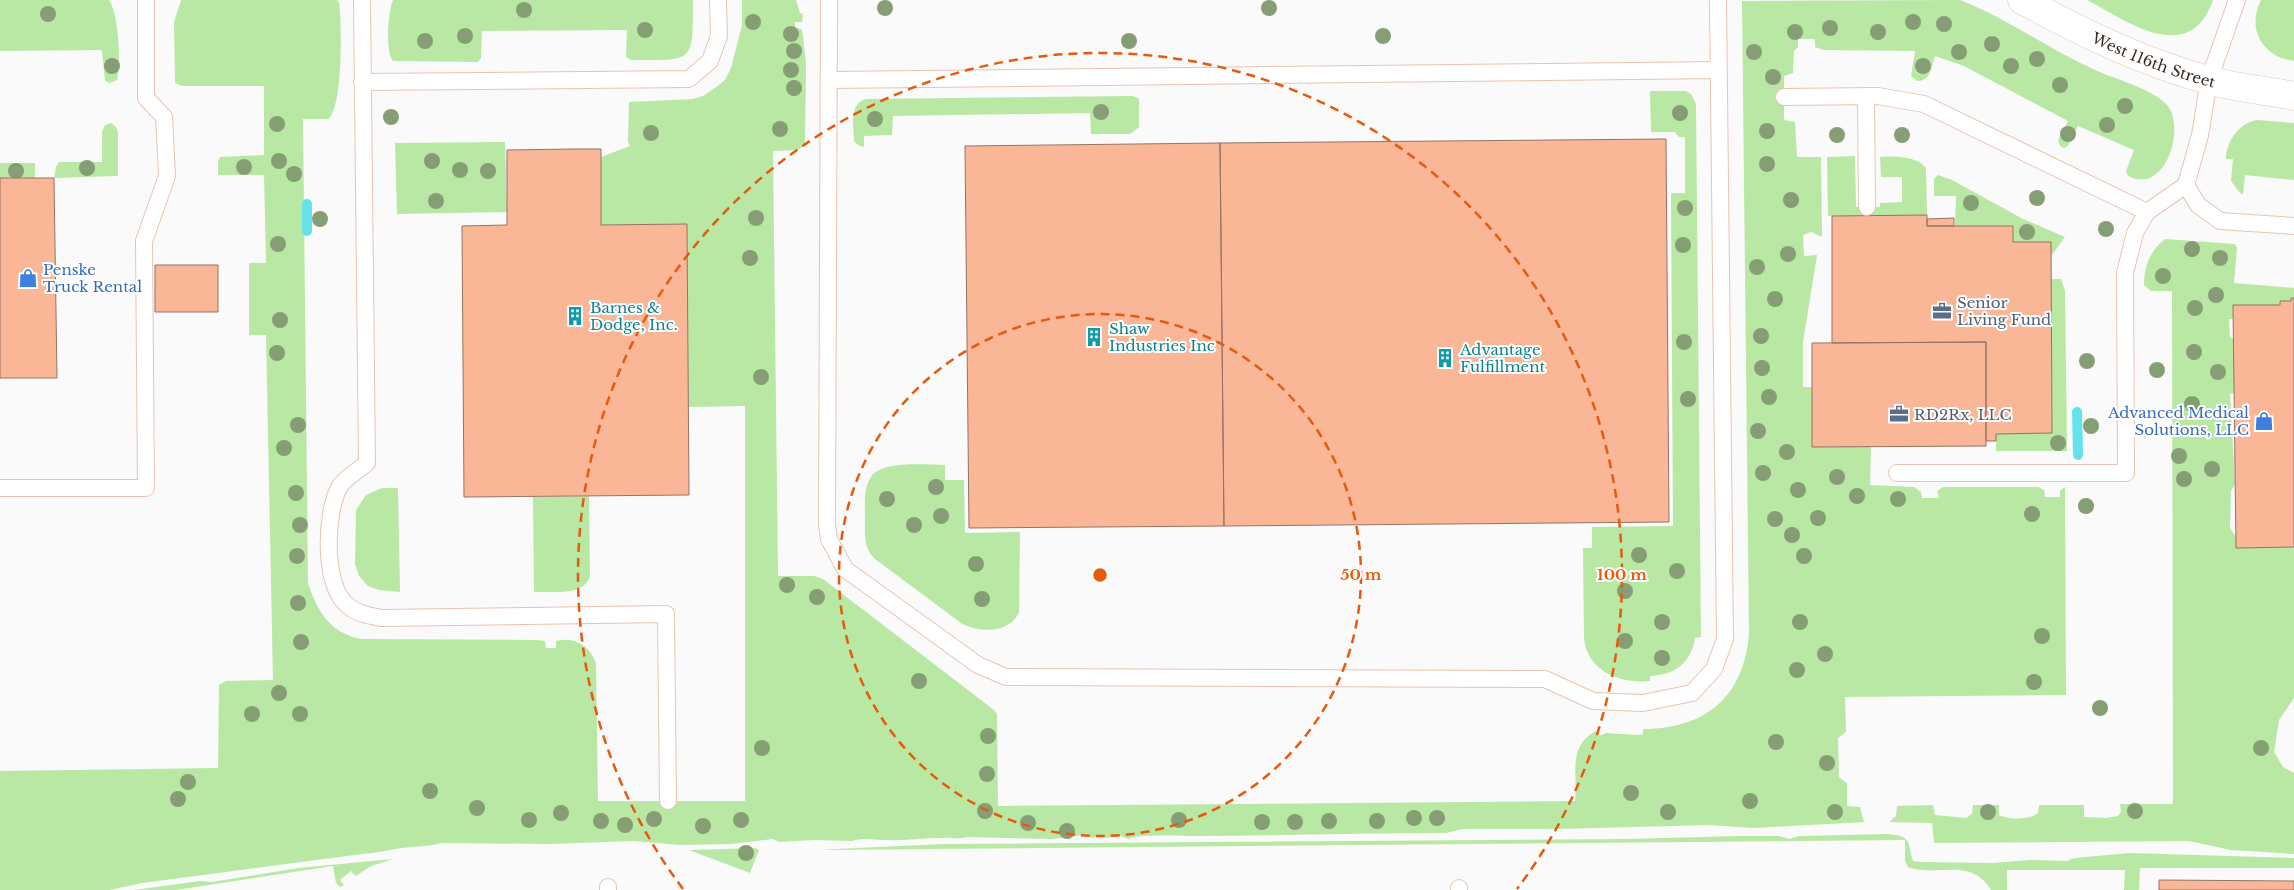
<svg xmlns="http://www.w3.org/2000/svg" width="2294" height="890" viewBox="0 0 2294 890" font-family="'Libre Baskerville',serif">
	<rect width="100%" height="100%" fill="#fafafa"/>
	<path fill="#b9e7a4" d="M0,0H109C119,15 121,62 117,80L110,83L105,81L102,50L0,51Z
		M181,0H337L339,3C342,22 343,109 328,119H303L308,583C317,611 330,633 361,639L536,640L545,641L546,648H556V641C575,636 590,646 596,663L598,801H745V406L688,407L687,224L601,225V157L630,146L628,141L629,102L693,99L703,96L719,85L725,80L731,68L742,25V0H796L800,13L803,14L802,22H795V28L802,29L806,64L805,145L798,150L773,151L778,576H814L823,579L994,710L997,714L998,806L1575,801C1578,775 1567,746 1596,731L1599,736L1606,733L1638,735L1643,734V729C1706,729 1745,696 1749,632L1742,1L1960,0C2008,19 2049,49 2095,70C2115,79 2152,89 2166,104C2187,125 2166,196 2128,176L2126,171L2134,150L2078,126L2068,146L2064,148L2060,146L2058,140L2068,121L1964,66L1935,56C1931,68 1931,81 1917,81L1911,76L1915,51L1824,50L1815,47V39H1798V47L1794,51L1793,73L1784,76V120L1795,122L1797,157H1821L1822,237L1811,232L1803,235L1804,256L1817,255L1803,342V387H1812L1871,446L1870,485L1914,487L1921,492L1922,498H1939L1937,491L1943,487H2038L2044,490L2045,497H2060V491L2065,487L2066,695L1845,697L1846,732L1838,738L1839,777L1847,783V806L1860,807L1864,822L1754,828L1709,825L1558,829H1463L1446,833C1360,833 1274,836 1189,836C1177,836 1136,834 1129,839L1120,836L1104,838L1100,835L1092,838L1085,835L1052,839L967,837C957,840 951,837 941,838C922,838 906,841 887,840C876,840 863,837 852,841L814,840L779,842L773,839L731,844L680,845L633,841L551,844L441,843C428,847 415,846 401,848C388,850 376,853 362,854L142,883L110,890H0V771L218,768L219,685L226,681L273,680L266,335H249V263H266L264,175H218V161L220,157L264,155V86H182L175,83L174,22Z
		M393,0H693C693,64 694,60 631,60L626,57L627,30L482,31L481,58L478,62L393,61C385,52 388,11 393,0Z
		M2087,0H2213C2190,67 2128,22 2087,0Z
		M2261,0H2294V61C2263,57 2246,29 2261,0Z
		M1650,91H1686L1691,94L1696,104L1701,637L1695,638C1691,663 1675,675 1650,676V681C1621,684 1588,672 1584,639L1583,548H1592V527L1673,526L1671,193H1685V137H1679L1675,132H1651Z
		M1133,96L1139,99V127L1130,134H1091L1090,113L893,116L892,135L864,136V147L858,145L854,141C854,127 848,104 866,99Z
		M2258,120L2294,123V180L2245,175L2243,194L2240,193L2231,181L2233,159H2226C2226,142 2239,122 2258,120Z
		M111,123L116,127L118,132V176L54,178L56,167L59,162H102V132L105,125Z
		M505,142L507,212L397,214L395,143Z
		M1855,156L1856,207H1880V203L1902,202V177H1881L1880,157C1894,156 1917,156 1926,168L1927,215L1828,216L1827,157Z
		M0,163H35V178H0Z
		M1938,175L1952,180L2023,219L2065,237L2051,256V242H2013L2012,226H1955L1956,196H1934V179Z
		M2165,239L2235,244L2237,248L2234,283L2294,288V298H2291V301H2280V305H2233L2234,319H2229L2230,338H2234L2235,393L2230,394L2235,484L2231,491L2230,528L2236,537L2294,547V698L2279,720L2274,752L2283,767L2294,773V854L2231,850L2189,841L1934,843L1932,823L1889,822L1896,816L1897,806L1933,805L1935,815L1966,818L1972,814L1973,805H1999V815C2008,820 2030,820 2038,813L2039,805H2084V817L2106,818L2118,816L2121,812L2120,804H2173L2172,291H2151L2144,285C2144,266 2150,251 2165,239Z
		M2051,279H2061L2065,291L2067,451H1996V434L2052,433Z
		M945,465V480H964L965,533L1020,532L1019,612C1010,634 978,633 961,623L875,559C863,548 865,534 865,519C865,506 863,489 871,477C882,460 927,465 945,465Z
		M382,488H398L400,592L379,590L368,586L359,576L355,564L356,510L366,495Z
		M589,496L590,576C584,597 552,591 534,592L533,497Z
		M1887,834C1912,836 1907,841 1913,861L1921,862L1992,863L2030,860L2067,861L2074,858L2130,853L2294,858V868H2140L2139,890H2124L2125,870H2007V890H1991C1970,856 1937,878 1908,867L1905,861V840L814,850L943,844L1625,839L1740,836H1779L1790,839L1799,836Z
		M755,848L759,850L750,873L689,850Z
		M393,859L371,866L356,876L351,871L340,880L344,885L340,887L336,883L333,866L176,890H134L200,881L212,882L299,868Z"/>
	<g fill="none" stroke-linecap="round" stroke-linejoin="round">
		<path stroke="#66e2eb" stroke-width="10" d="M307,204V231
			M2077,412L2078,455"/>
	</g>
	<path fill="#fab798" stroke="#957364" d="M1666,139L1669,522L1224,526L1220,143Z
		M1220,143L1224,526L969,528L965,146Z
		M574,149H601V225L687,224L689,495L464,497L462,226L507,225V150Z
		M0,178H54L57,378H0Z
		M1927,215V226H2013V242H2051L2052,433L1996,434V441H1986V342L1832,343V216Z
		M1954,218V226H1927V219Z
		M155,265H218V312H155Z
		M2291,298H2294V547L2236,548L2233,305H2280V301H2291Z
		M1986,342V446L1812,447V343Z
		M2159,880L2294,881V890H2159Z"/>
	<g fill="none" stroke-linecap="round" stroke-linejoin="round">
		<g stroke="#e9c3b2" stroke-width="18">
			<path id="lane" d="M362,0L367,463C359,470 346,477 340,486C325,511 323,584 346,604C356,614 368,615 381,618L666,614L668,801
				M829,0L827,524L829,539L845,569L978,665L1006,677L1545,679L1593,701L1643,703L1692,693L1714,669L1725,639L1718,0
				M829,80L1719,70
				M362,82L689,79L710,61L719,36L718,0
				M1866,96L1867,207
				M1784,97L1878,96L1924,104L2147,212
				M2186,185L2198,205L2220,221L2294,226
				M1897,473H2126L2125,273L2135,233L2147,212L2186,185L2200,135L2209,80L2237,0
				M0,488H146L144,241L167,176L164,117L146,98V0
				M608,887V890
				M1459,888V890"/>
		</g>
		<g stroke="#e9c3b2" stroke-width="29">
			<g id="street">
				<path id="s1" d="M2022,0C2081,32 2142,62 2208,80C2235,88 2266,90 2294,96"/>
			</g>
		</g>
		<use href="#lane" stroke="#fff" stroke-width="16"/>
		<use href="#street" stroke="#fff" stroke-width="28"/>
	</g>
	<g fill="#869e74">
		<circle cx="885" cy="8" r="8"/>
		<circle cx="1269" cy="8" r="8"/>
		<circle cx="524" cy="10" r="8"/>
		<circle cx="48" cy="14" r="8"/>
		<circle cx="753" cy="22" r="8"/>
		<circle cx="1913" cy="22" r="8"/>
		<circle cx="1944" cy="24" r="8"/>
		<circle cx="1830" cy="28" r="8"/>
		<circle cx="645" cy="30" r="8"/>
		<circle cx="1795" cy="32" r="8"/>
		<circle cx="1878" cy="32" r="8"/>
		<circle cx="791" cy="34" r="8"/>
		<circle cx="465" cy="36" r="8"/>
		<circle cx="1383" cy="36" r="8"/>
		<circle cx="425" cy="41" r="8"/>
		<circle cx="1129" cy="41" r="8"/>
		<circle cx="1992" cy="44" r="8"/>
		<circle cx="794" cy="51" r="8"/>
		<circle cx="1754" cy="52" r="8"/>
		<circle cx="1959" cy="52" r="8"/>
		<circle cx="2037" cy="59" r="8"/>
		<circle cx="112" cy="66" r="8"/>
		<circle cx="1923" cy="66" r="8"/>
		<circle cx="2011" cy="66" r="8"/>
		<circle cx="791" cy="70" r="8"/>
		<circle cx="1773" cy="77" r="8"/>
		<circle cx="2060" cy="85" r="8"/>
		<circle cx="794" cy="88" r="8"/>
		<circle cx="2125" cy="106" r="8"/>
		<circle cx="1101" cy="112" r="8"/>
		<circle cx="1680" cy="113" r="8"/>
		<circle cx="391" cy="117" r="8"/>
		<circle cx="875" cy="119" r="8"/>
		<circle cx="277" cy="124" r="8"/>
		<circle cx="2107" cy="125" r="8"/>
		<circle cx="780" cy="129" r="8"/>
		<circle cx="1767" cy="131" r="8"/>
		<circle cx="651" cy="133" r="8"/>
		<circle cx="2068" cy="134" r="8"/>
		<circle cx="1837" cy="135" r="8"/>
		<circle cx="1902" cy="135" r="8"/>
		<circle cx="279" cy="161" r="8"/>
		<circle cx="432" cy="161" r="8"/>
		<circle cx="1767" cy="164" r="8"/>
		<circle cx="244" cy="167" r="8"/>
		<circle cx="87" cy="168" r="8"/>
		<circle cx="460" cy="170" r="8"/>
		<circle cx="16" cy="171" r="8"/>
		<circle cx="488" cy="171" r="8"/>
		<circle cx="294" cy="174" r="8"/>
		<circle cx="2037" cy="198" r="8"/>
		<circle cx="1791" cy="200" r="8"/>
		<circle cx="436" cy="201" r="8"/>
		<circle cx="1971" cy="203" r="8"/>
		<circle cx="1685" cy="208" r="8"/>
		<circle cx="756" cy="218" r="8"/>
		<circle cx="320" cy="219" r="8"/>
		<circle cx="2106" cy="229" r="8"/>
		<circle cx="2027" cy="232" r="8"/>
		<circle cx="278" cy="244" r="8"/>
		<circle cx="1683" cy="245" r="8"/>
		<circle cx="2192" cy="249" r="8"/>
		<circle cx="1788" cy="254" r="8"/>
		<circle cx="750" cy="258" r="8"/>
		<circle cx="2220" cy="258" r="8"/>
		<circle cx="1757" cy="267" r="8"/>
		<circle cx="2163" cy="276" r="8"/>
		<circle cx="2216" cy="295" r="8"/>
		<circle cx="1775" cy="299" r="8"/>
		<circle cx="2195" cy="308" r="8"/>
		<circle cx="280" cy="320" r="8"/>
		<circle cx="1761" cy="336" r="8"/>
		<circle cx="1684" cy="342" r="8"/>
		<circle cx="2194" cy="352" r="8"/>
		<circle cx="277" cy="353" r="8"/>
		<circle cx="2087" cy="361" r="8"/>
		<circle cx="1762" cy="368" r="8"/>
		<circle cx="2157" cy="370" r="8"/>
		<circle cx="2218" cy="372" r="8"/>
		<circle cx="761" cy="377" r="8"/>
		<circle cx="1769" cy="397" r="8"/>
		<circle cx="1688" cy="399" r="8"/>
		<circle cx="2192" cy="404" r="8"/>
		<circle cx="298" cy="425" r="8"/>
		<circle cx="2091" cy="426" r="8"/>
		<circle cx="1758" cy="431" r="8"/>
		<circle cx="2058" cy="443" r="8"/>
		<circle cx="284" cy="448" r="8"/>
		<circle cx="1787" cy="452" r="8"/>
		<circle cx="2179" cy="456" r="8"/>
		<circle cx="2212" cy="469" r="8"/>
		<circle cx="1763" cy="473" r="8"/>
		<circle cx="1837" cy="477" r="8"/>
		<circle cx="2184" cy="479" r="8"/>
		<circle cx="936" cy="487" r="8"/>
		<circle cx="1798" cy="490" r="8"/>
		<circle cx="296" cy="493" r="8"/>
		<circle cx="1857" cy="496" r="8"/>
		<circle cx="887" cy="499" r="8"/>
		<circle cx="1898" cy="499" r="8"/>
		<circle cx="2086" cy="506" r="8"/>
		<circle cx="2032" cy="514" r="8"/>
		<circle cx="941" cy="516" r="8"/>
		<circle cx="1818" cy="518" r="8"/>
		<circle cx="1775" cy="519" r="8"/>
		<circle cx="300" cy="525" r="8"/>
		<circle cx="914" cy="525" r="8"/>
		<circle cx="1792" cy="535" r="8"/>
		<circle cx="1639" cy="555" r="8"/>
		<circle cx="297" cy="556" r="8"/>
		<circle cx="1804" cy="556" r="8"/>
		<circle cx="976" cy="564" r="8"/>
		<circle cx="1677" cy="571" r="8"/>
		<circle cx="787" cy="585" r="8"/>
		<circle cx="1625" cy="591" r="8"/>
		<circle cx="817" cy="597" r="8"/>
		<circle cx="982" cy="599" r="8"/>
		<circle cx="298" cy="603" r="8"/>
		<circle cx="1662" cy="622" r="8"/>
		<circle cx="1800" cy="622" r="8"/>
		<circle cx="2042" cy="636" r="8"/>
		<circle cx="1625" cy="641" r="8"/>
		<circle cx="301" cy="642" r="8"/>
		<circle cx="1825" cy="654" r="8"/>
		<circle cx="1662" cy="658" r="8"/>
		<circle cx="1797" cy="670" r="8"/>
		<circle cx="919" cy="681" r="8"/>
		<circle cx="2034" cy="682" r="8"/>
		<circle cx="279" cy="693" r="8"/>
		<circle cx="2100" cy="708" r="8"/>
		<circle cx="252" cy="714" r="8"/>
		<circle cx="300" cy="714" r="8"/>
		<circle cx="988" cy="736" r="8"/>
		<circle cx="1776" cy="742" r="8"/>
		<circle cx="762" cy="748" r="8"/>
		<circle cx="2261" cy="748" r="8"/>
		<circle cx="1827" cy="763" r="8"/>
		<circle cx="987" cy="774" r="8"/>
		<circle cx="188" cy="782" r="8"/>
		<circle cx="430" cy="791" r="8"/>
		<circle cx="1631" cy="793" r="8"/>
		<circle cx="178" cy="799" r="8"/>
		<circle cx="1750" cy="801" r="8"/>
		<circle cx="477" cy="808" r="8"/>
		<circle cx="985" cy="811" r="8"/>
		<circle cx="2135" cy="811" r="8"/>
		<circle cx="1668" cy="812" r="8"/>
		<circle cx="1835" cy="812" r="8"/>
		<circle cx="1988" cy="812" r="8"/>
		<circle cx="561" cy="813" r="8"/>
		<circle cx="1414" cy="818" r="8"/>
		<circle cx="1437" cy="818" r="8"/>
		<circle cx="654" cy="819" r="8"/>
		<circle cx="529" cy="820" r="8"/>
		<circle cx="741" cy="820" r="8"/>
		<circle cx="1179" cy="820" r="8"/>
		<circle cx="601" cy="821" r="8"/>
		<circle cx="1329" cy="821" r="8"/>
		<circle cx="1377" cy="821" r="8"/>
		<circle cx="1262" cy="822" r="8"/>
		<circle cx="1295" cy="822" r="8"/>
		<circle cx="1028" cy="823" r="8"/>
		<circle cx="625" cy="825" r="8"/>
		<circle cx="703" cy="826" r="8"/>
		<circle cx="1067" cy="831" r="8"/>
		<circle cx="746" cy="853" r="8"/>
	</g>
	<g fill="none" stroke="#e8590c" stroke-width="2.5" stroke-dasharray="9 6">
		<circle cx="1100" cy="575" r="261"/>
		<path d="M683 889A522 522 0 1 1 1517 889"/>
	</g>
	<defs>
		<g id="shop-bare" transform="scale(1.5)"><path d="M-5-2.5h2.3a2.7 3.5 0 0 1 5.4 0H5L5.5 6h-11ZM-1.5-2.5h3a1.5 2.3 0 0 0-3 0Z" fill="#3f7fe0" stroke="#fff" stroke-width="2.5" paint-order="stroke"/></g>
		<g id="office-bare" transform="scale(1.5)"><path d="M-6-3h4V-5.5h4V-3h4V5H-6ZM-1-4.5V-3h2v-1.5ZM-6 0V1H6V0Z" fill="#5c6f8a" stroke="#fff" stroke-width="2.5" paint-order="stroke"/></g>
		<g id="building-bare" transform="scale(1.5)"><path d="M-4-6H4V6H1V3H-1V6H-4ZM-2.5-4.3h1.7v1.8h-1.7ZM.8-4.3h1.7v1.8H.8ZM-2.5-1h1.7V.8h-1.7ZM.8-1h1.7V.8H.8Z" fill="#0f9aa8" stroke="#fff" stroke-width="2.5" paint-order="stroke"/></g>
	</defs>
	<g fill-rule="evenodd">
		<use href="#shop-bare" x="28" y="278"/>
		<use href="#office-bare" x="1942" y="311"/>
		<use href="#building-bare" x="575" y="316"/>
		<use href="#building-bare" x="1094" y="337"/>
		<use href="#building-bare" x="1445" y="358"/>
		<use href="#office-bare" x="1899" y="414"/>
		<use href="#shop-bare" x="2264" y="421"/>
	</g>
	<g text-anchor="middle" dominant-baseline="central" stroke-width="4" stroke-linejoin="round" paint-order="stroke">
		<g font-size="15" fill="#3a2c25" stroke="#fff">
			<text stroke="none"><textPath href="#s1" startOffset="145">West 116th Street</textPath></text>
		</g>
		<g font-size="15" fill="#366cbe" stroke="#fff" text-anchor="start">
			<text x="43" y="269">Penske<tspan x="43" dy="17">Truck Rental</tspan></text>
			<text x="2249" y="412" text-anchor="end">Advanced Medical<tspan x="2249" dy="17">Solutions, LLC</tspan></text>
		</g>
		<g font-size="15" fill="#4e5e75" stroke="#fff" text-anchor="start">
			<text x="1957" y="302">Senior<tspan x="1957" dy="17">Living Fund</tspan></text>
			<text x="1914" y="414">RD2Rx, LLC</text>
		</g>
		<g font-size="15" fill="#0d838f" stroke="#fff" text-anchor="start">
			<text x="590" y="307">Barnes &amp;<tspan x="590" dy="17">Dodge, Inc.</tspan></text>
			<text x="1109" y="328">Shaw<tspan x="1109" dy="17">Industries Inc</tspan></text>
			<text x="1460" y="349">Advantage<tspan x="1460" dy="17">Fulfillment</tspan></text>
		</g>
	</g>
	<circle cx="1100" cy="575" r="8" fill="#e8590c" stroke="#fff" stroke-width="2.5"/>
	<g font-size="15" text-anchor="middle" font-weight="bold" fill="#e8590c" stroke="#fff" stroke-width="4" stroke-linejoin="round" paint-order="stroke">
		<text x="1361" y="580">50 m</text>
		<text x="1622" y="580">100 m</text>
	</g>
</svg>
